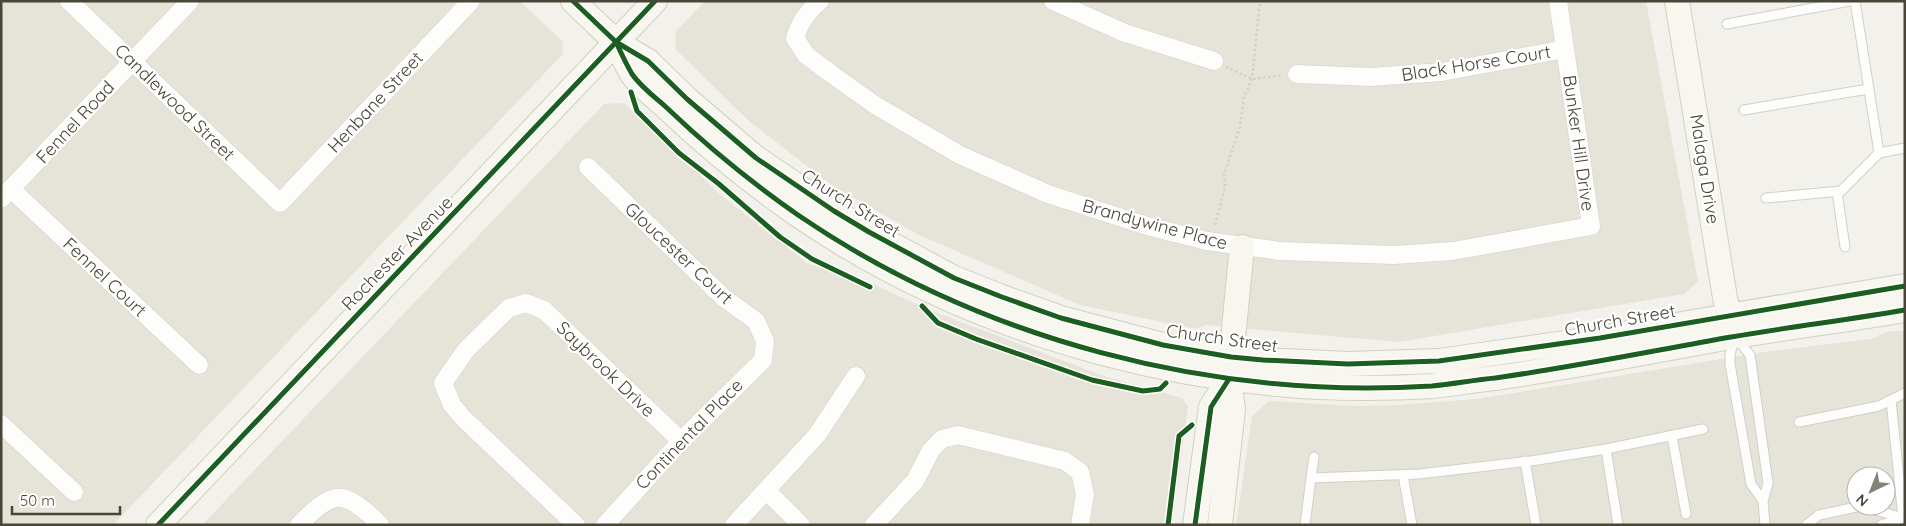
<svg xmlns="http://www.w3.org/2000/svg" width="1906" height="526" viewBox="0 0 1906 526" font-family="Quicksand,sans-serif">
	<rect width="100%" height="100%" fill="#f2f1ec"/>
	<path fill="#e6e4d9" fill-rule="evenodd" d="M1,1H520L563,42V54L113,525H1Z
		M705,1H1646L1698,281L1684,294L1399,342L1205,325L1196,329L1080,305L919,235L833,186L750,122L675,49L676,31Z
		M624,103L722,196L807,263L871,283L929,310L1104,376L1182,398L1188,406L1172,525H202L604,104Z
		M1889,331H1905V525H1236L1252,416L1269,401L1356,406L1397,405L1477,399L1764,352L1871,339ZM1856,476H1886V506H1856Z"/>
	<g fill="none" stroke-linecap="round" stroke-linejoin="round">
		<g stroke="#d0cfc9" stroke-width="11">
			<path id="lane" d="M1727,24L1850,1
				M1744,110L1868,89
				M1879,153L1905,148
				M1837,192L1845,247
				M1766,198L1841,191L1879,153L1855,1
				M1734,337L1730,355V364L1751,484L1763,501
				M1737,339L1750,355L1768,483L1763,501L1765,525
				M1891,400L1905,393
				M1799,422L1879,406L1891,400L1903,518
				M1672,436L1686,514
				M1606,449L1703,429
				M1525,461L1536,525
				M1403,475L1412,525
				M1311,478L1314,457
				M1861,506L1903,518
				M1305,525L1311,478L1419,474L1531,461L1606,449L1618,525
				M1806,525L1819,515L1861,506
				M1881,525L1903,518"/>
		</g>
		<g stroke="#d0cfc9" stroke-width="19">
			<path id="street" d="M69,1L280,203L471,1
				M820,1C807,12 800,22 795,38L806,55L830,73L875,105L960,155L1048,194L1147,226L1207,241L1280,251L1394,255L1453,251L1591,226L1558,1
				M1053,1L1125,33L1214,61
				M1297,74L1370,77L1442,72L1565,49
				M588,167L724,298L756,321L765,341L763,360L681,441L605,525
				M11,189L199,365
				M1,199L190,1
				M1,424L74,492
				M766,490L801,525
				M299,525C309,515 326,496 342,498C354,500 372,516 380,525
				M576,525L463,418L452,405L443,383L466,350L509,308L526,303L544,310L681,441
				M734,525L817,435L856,376
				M874,525L915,481L931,450L942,439L958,435L1065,461L1080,472L1085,494L1080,525"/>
		</g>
		<g stroke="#d1d0c3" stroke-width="26">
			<path id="secondary" d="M573,1L616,42L648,61L687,99L756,158L834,211L869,232L954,278L1002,297L1061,318L1163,345L1231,357L1263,360L1348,364L1439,361L1600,338L1905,286
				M1677,1L1725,298L1733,332
				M616,42C621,53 626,64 632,74C641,87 656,98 667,108C708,147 752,183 798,215C981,340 1212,400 1432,386C1453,384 1474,380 1495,378C1574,367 1652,351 1731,337C1789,327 1847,320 1905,310
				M158,525L655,1
				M1195,525L1211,407L1229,379
				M1220,525L1233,409L1229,379L1242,247"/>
		</g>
		<path stroke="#d2d1ca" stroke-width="2.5" stroke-dasharray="2.5 2.5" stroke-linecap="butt" d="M1226,67L1252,79L1283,75
			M1215,225L1225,187L1224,174L1240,127L1244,97L1252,79L1260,1"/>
		<use href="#lane" stroke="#fdfdfc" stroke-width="9"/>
		<use href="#street" stroke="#fdfdfc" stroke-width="18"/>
		<use href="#secondary" stroke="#f7f6ef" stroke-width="24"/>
		<g stroke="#fff" stroke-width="8">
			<path id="cycleway" d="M573,1L616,42L648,61L687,99L756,158L834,211L869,232L954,278L1002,297L1061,318L1163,345L1231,357L1263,360L1348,364L1439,361L1600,338L1905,286
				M616,42C621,53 626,64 632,74C641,87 656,98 667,108C708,147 752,183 798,215C981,340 1212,400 1432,386C1453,384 1474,380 1495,378C1574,367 1652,351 1731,337C1789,327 1847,320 1905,310
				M631,92L637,111L679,153L719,184L780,237L812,259L870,287
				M922,306L938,323L976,339L1092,380L1143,391L1160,389L1166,383
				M158,525L655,1
				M1168,525L1179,436L1192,425
				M1195,525L1211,407L1229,379"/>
		</g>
		<use href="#cycleway" stroke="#1b5e20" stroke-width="5"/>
	</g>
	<g text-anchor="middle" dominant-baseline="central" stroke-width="4.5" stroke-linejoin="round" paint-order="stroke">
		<g font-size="18" fill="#494537" stroke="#fff">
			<text transform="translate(1476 63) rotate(-9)">Black Horse Court</text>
			<text transform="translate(175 102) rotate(44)">Candlewood Street</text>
			<text transform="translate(375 102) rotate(-47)">Henbane Street</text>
			<text transform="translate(75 122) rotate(-47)">Fennel Road</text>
			<text transform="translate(1579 143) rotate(82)">Bunker Hill Drive</text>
			<text transform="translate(1705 169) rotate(81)">Malaga Drive</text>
			<text transform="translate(851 203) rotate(32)">Church Street</text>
			<text transform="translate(1155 224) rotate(15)">Brandywine Place</text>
			<text transform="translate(397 253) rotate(-46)">Rochester Avenue</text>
			<text transform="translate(679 253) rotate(43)">Gloucester Court</text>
			<text transform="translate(105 277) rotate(43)">Fennel Court</text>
			<text transform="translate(1620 320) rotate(-10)">Church Street</text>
			<text transform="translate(1222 338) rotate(8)">Church Street</text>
			<text transform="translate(606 369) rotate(44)">Saybrook Drive</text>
			<text transform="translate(689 434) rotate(-46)">Continental Place</text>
		</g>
	</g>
	<rect width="1906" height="526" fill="none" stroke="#494537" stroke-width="5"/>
	<g transform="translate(1871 491) rotate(223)"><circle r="24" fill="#ffffff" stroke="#b6b5af"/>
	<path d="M0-4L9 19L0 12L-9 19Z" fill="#848176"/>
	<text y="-8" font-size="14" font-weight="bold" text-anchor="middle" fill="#494537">N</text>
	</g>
	<path d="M12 506v8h108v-8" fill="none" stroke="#494537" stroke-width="2.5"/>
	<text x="20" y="506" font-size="15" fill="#494537" stroke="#ffffff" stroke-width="4" paint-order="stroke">50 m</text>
</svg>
